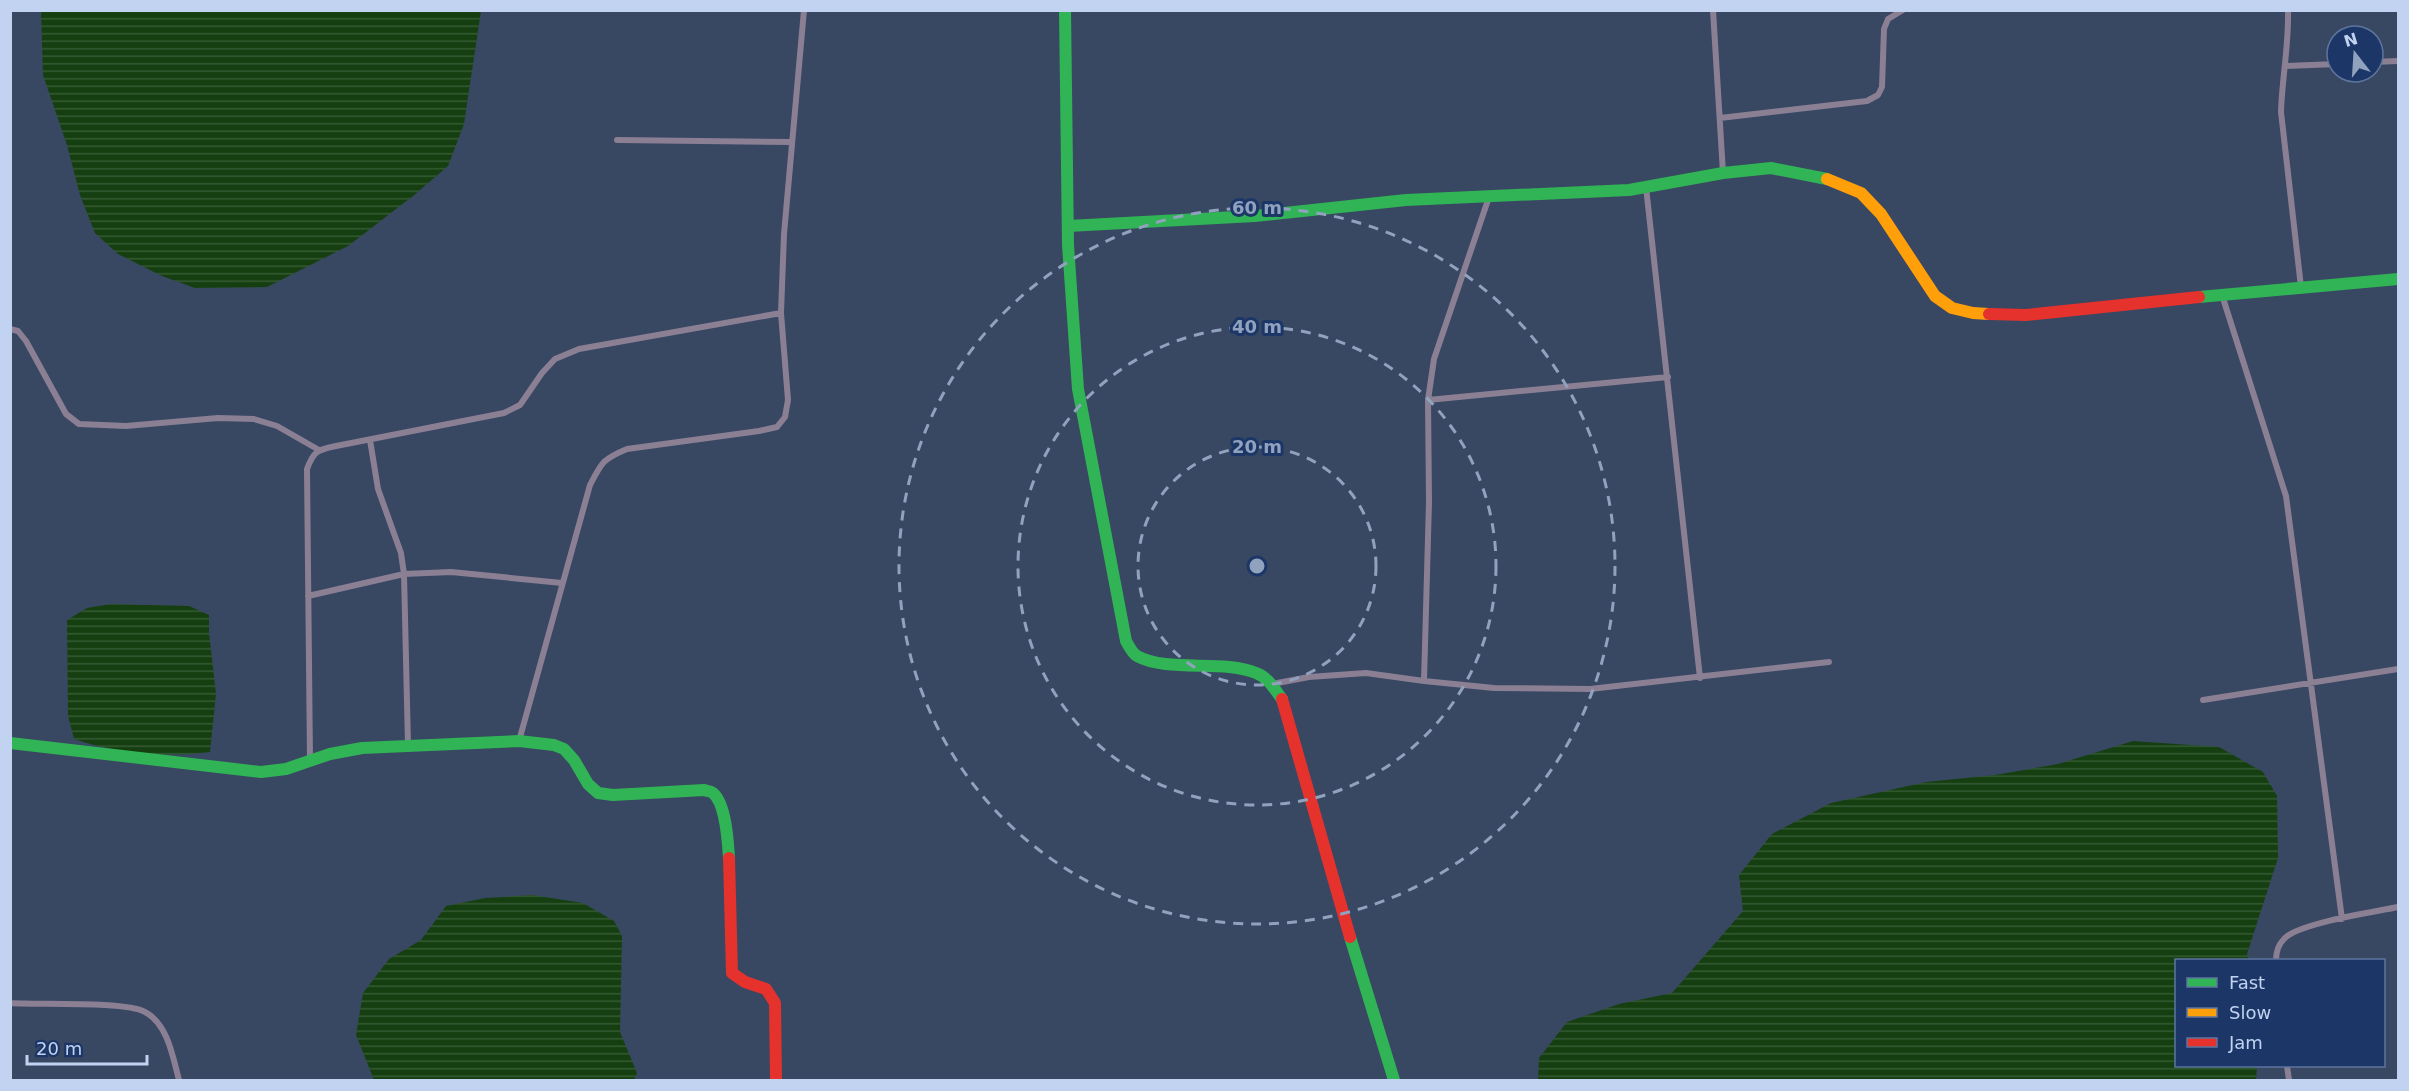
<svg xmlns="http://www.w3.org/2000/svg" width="2409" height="1091" viewBox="0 0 2409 1091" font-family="'DejaVu Sans',sans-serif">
	<defs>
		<pattern id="water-rules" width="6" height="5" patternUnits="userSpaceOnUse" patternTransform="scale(1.5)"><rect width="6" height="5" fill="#153f10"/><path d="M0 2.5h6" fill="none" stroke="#355a33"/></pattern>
	</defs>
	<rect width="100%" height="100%" fill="#384762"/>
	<path fill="url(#water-rules)" d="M41,11V10L481,11L464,124L448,166L413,196L348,246L267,287L195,288L162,276L118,254L95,233L80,195L67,145L43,75Z
		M111,604L189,606L209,615V633L216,694L210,752C168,758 114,753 74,739L68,716L67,620L87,608Z
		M2133,741L2219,747L2263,772L2277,796L2278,858L2247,954L2249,960H2176V1066H2257L2256,1080H1538L1539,1058L1567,1022L1619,1004L1672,993L1743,911L1739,875L1772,834L1831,803L1926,782L1995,775L2058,764Z
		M532,895L583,903L614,921L622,936L620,1032L637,1073L634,1080H374L356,1035L363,993L389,959L421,940L446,906L485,898Z"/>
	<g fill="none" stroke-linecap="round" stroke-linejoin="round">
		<path stroke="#8b7f94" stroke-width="6" d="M1713,10L1723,173
			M2288,10C2289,45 2282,78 2281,112L2301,287
			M2373,62L2398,61
			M2286,66L2337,64
			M1720,118L1867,101L1878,95L1882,87L1884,29L1888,19L1903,10
			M617,140L791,142
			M1646,187L1700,678
			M2222,295L2286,496L2342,919
			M10,329L18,331L26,341L66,414L79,424L126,426L218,418L254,419L277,426L319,450
			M1428,400L1668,377
			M370,440L378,489L401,553L404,574L408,745
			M308,596L404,574L451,572L562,583
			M1424,681L1429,502L1428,400L1434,359L1489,197
			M1272,684L1309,677L1366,673L1424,681L1494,688L1590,689L1829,662
			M2203,700L2398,669
			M519,741L590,485C602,462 603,459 627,449L759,431L777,427L785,417L788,400L781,313L784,234L804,10
			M310,760L307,469C314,450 318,450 336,446L504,413L520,405L542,373L555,359L579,349L781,313
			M2276,960C2276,953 2278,945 2284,939C2298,923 2375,912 2398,907
			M10,1003C37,1005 126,1001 145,1012C168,1024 173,1058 179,1080
			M2287,1066L2289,1080"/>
		<path stroke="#30b455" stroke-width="12" d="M1065,10L1068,245L1078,389L1126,641C1129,646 1132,653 1137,656C1168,673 1223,659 1256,673C1268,677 1275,690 1282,699
			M1068,226L1255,216L1406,200L1629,190L1723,173L1771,168L1827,179
			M2199,297L2398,279
			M10,743L261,772L286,769L330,754L362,748L519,741L554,745L564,749L574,760L588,784L598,793L613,795L704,790C707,791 711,791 713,793C726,804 728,842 729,858
			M1350,937L1394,1080"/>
		<path stroke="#ff9f0a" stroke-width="12" d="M1827,179L1861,193L1881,214L1935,296L1952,308L1973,313L1989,314"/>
		<path stroke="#e5322d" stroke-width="12" d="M1989,314L2026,315L2199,297
			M1282,699L1350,937
			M729,858L732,973L745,982L766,989L775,1003L776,1080"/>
	</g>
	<g fill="none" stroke="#91a2be" stroke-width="3" stroke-dasharray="10 8">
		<circle cx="1257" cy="566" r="119"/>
		<circle cx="1257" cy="566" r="239"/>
		<circle cx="1257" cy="566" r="358"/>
	</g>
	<circle cx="1257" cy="566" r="9" fill="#91a2be" stroke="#1c3767" stroke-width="3"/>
	<g font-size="18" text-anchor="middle" font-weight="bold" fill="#91a2be" stroke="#1c3767" stroke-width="6" stroke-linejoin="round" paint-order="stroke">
		<text x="1257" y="214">60 m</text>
		<text x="1257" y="333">40 m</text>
		<text x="1257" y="453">20 m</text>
	</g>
	<rect width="2409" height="1091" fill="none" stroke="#c1d3f0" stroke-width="24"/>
	<rect x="2175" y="959" width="210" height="108" fill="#1c3767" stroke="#5e759e" stroke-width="1.5"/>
	<rect x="2187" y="978" width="30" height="9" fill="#30b455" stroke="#5e759e" stroke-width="1.5"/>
	<text x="2229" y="989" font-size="18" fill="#c1d3f0">Fast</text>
	<rect x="2187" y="1008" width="30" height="9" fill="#ff9f0a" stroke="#5e759e" stroke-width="1.5"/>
	<text x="2229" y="1019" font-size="18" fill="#c1d3f0">Slow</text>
	<rect x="2187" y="1038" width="30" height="9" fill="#e5322d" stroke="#5e759e" stroke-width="1.5"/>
	<text x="2229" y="1049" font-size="18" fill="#c1d3f0">Jam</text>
	<g transform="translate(2355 54) rotate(343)"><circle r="28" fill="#1c3767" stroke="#5e759e" stroke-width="1.5"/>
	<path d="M0-4.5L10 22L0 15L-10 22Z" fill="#91a2be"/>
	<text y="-9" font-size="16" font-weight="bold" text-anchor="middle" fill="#c1d3f0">N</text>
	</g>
	<path d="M27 1055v9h120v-9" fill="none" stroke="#c1d3f0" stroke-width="3"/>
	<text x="36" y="1055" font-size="18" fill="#c1d3f0" stroke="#1c3767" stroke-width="4.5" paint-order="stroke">20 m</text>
</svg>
